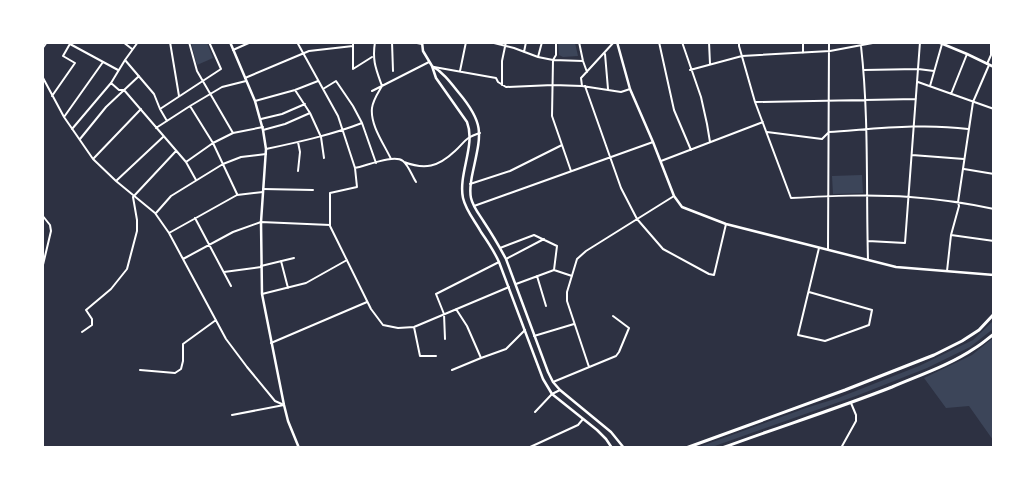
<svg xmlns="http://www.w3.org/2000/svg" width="1036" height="490" viewBox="0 0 1036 490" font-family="'Source Sans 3',sans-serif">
	<rect width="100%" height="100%" fill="#2d3142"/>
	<path fill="#3c4559" d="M191,43H207L213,58L197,65Z
		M558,43H575L578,56L563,57L559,55Z
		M862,175L863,193L833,194L832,176Z
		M993,321V329L970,347L927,368L856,396L712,447H699L806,408L838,398L919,366L973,340Z
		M993,338V440L969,406L946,408L924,378L972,355Z"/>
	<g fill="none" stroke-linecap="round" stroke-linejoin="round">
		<path stroke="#fff" stroke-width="2" d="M123,42L132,49
			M170,42L179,96
			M189,42L197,71L233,133
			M297,42L338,116L355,168L357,187L330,193V226L371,309L383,325L398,328L414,327L509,287
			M353,42V69
			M375,42C372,61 376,69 382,86C378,93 373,100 372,108C370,125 384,144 391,159
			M392,42L393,71
			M412,42L422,44
			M490,42L514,48L538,57L553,60L583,61
			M556,42V55L553,60L552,116L571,171
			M579,42L583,61L587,72
			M659,42L674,110L691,150
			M682,42L701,97L707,124L710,142
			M709,42L710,64
			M739,42V46L755,102L791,198C830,196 870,194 910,197C938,199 966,203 994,209
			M70,44L118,70
			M861,46C869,117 866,189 868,260
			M42,49L47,42
			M233,50L251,42
			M524,52L526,42
			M803,53V42
			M605,54L608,89
			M538,57L542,42
			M125,60L154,94L160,109L167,121
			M987,64L991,55V42
			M434,67L496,78L498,82L506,87L553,85L582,86L621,92L630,89
			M353,69L372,57
			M690,70L742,56L830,51L878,42
			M864,70L918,69L934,71
			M460,71L466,42
			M42,76L64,117L93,159L116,181L155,213L169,233L226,339L247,367L275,401L284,405
			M245,78L309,51L353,46
			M918,82L994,109
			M111,83L119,90H124L186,162L196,180
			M502,85V61L506,42
			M582,86L581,78L614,42
			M585,86L621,188L637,219L663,249L709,274L714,275L726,224
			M930,86L942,44
			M323,89L336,81L353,106L362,123L376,163
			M295,90L310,113L321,137L324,158
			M372,91L429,62
			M951,94L967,54
			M52,96L75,63L63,56L71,42
			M255,101L295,90L318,81
			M756,102L916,99
			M190,106L213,143L237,194
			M160,109L221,69L209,42
			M64,117L103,62
			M261,119L282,114L305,104
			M156,128L190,106L222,87L246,81
			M72,129L111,83L125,60L138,42
			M263,130L285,124L310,113
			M767,132L822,139L829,132C875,129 922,123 968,129
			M80,139L106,107L139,76
			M298,142L300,152L298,171
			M266,149C299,142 331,135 362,123
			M912,155L964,159
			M94,158L141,109
			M661,161L763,122
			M186,162L213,143L233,133L263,127
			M404,162C425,170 438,167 455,151C465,142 464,138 480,133
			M355,168C366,166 394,154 403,161C409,166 412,176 416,182
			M964,169L994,174
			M116,181L163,137
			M470,184L510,171L562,145
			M263,189L313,190
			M474,206L653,142
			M156,213L171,196L223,164L241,157L266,154
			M42,215L50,225L51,231L42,269
			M195,218L231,286
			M169,233L237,195L263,192
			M951,235L994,241
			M868,241L905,243L920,42
			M500,248L534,235L557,246L554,270
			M828,249L829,42
			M183,259L233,232L261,222L330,225
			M506,259L544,239
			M281,261L288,288
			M261,266L294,258
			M947,271L951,235L959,206L958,202L973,102L989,65
			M224,272L261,267
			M537,276L546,306
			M516,284L554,270L572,276
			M809,292L872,310L869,325L825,341L798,335L819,248
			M262,294L306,283L347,260
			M456,309L467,326L481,358
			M414,327L420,356H436
			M82,332L92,325V319L86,310L111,289L127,269L137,231V220L133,197L176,151
			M534,336L574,324
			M445,339L444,314L436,294L499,262
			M271,343L367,302
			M589,367L567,301V292L577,259L586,251L674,196
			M140,370L175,373L181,369L183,361V344L216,320
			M452,370L481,358L506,349L525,330
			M553,382L616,356L619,352L629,328L613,316
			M535,412L552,394L560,390
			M232,415L284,405
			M528,448L578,425L583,419
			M841,448L856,421V415L851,403"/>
		<path stroke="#fff" stroke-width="2.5" d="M230,42L255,101L263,130L266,149L261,222L262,294L284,405L288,421L299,448
			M422,42L423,51L432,66L436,78L467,122C476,145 458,174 463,198C466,211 475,221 481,232C488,242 494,251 499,262L543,379L552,394L597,430L606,439L612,448
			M617,42L630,89L653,142L674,196L682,207L726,224L896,267L994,275
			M938,42L967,54L994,67
			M432,66C443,72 451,83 459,93C485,124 481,134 473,171C471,180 469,189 471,198C473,207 479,214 484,222C492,234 499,246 506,259L548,372L553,382L560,390L611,432L624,448"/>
		<path stroke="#fff" stroke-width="3" d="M686,448L845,390L934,355L962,341L979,330L994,314
			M722,448C779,427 836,409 892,387C920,375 950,365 975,348C982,344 987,339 994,334"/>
	</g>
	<rect width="1036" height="490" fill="none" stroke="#ffffff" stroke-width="88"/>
</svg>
